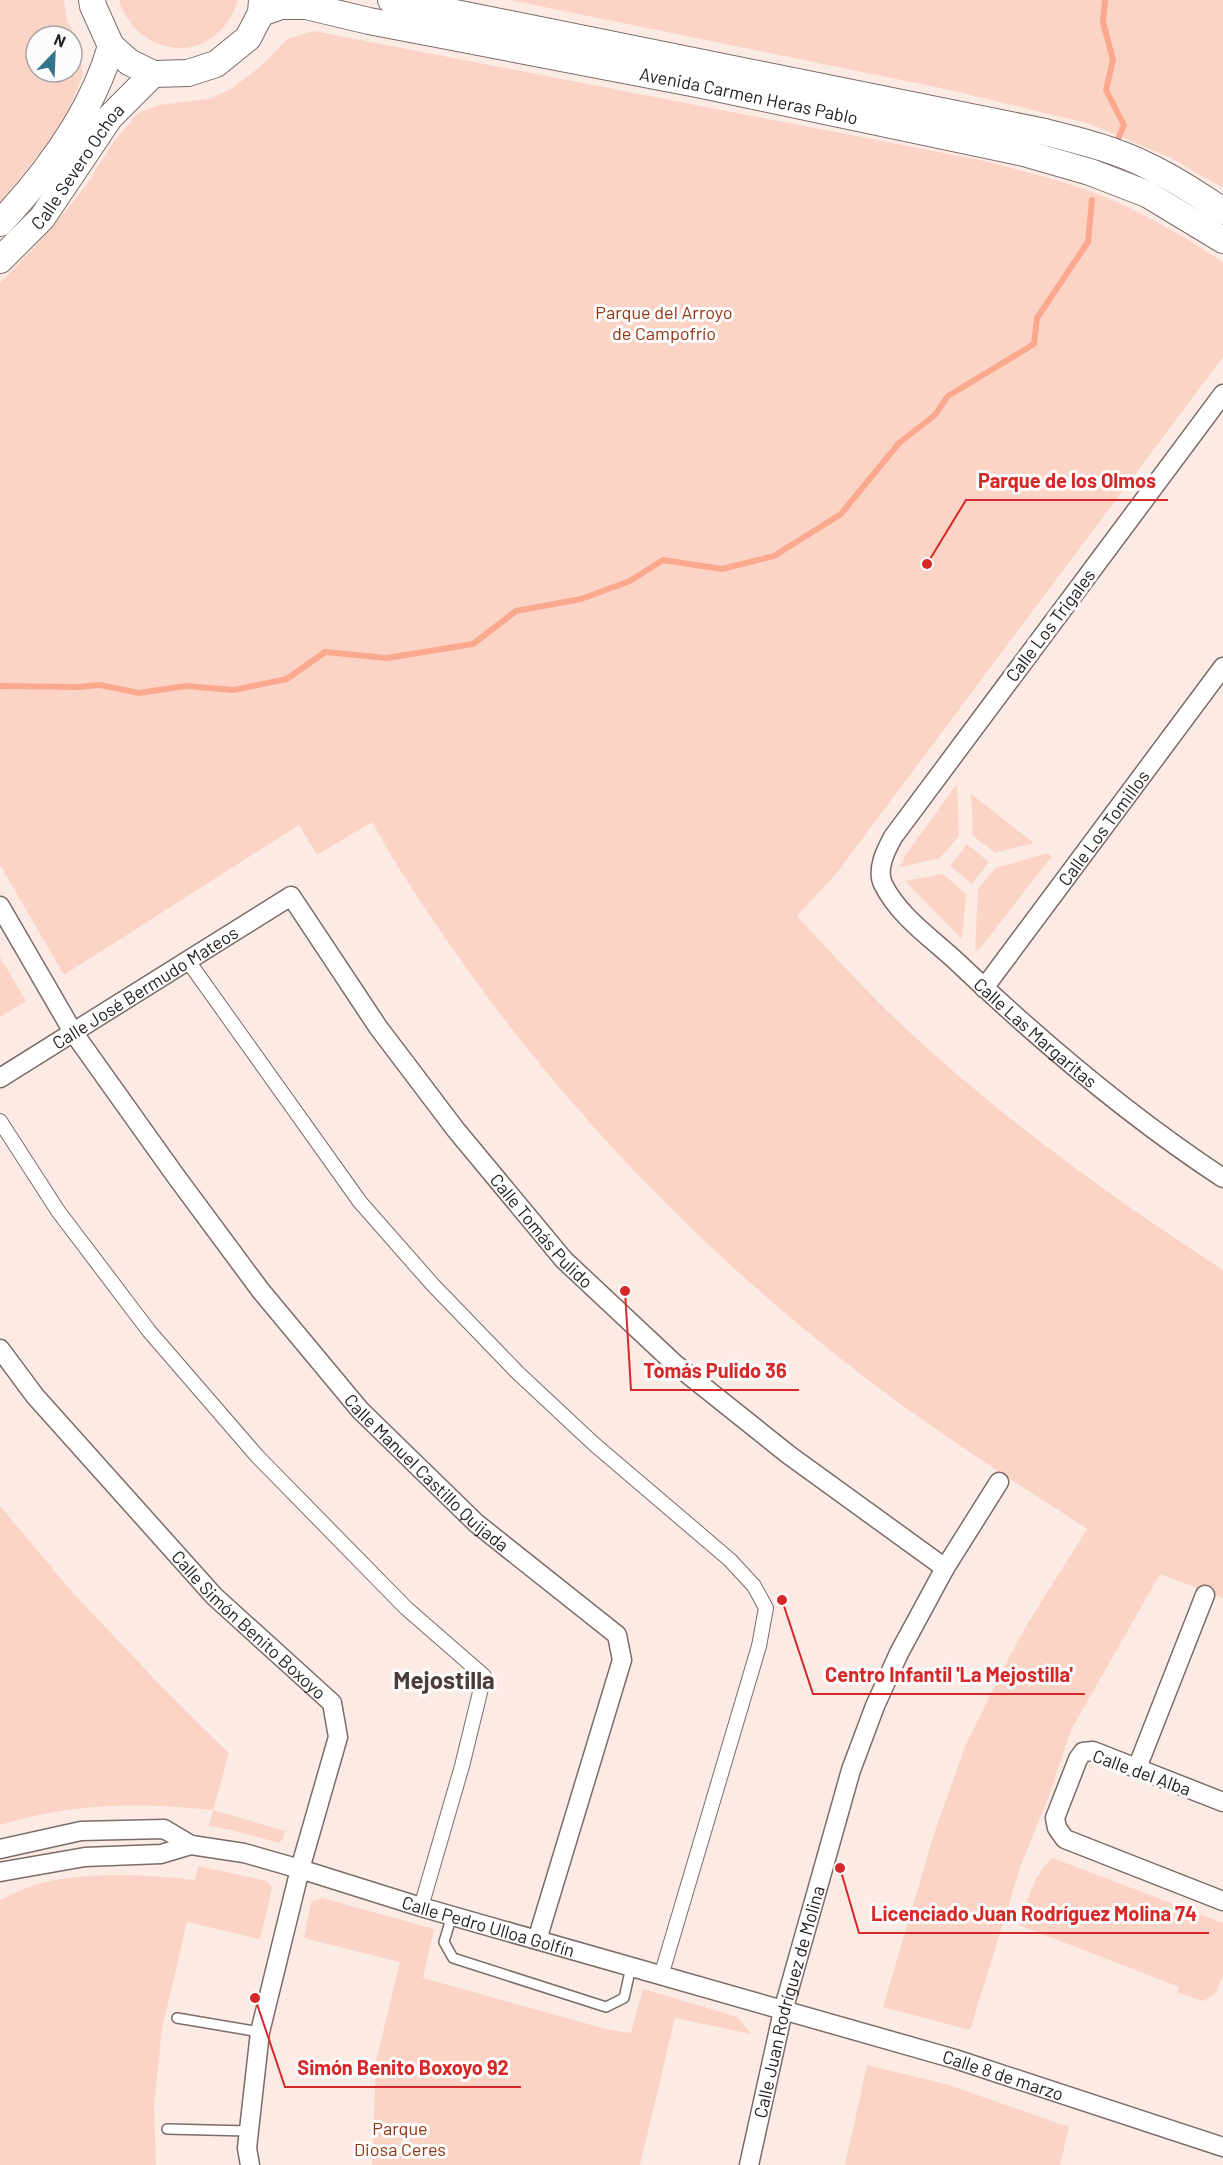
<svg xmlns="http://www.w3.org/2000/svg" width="1223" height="2165" viewBox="0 0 1223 2165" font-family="Barlow,sans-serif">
	<rect width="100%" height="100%" fill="#fcebe5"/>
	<path fill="#fcd4c6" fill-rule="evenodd" d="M0,0H64L67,21L78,40L83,75L62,125L0,203ZM36,36H72V72H36Z
		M119,0H238C234,11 230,20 222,29C188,66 132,45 119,0Z
		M510,0H1223V188L1171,158L1090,124L955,91Z
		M314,31L980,160C1031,173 1083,185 1130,208C1162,224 1193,242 1223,262V357L836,874L797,916C826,947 855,979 885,1009C988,1108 1103,1192 1223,1270V1598L1160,1574L1071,1730L1049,1796L1021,1865L970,2030L883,2007L934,1834L966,1744L1007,1661L1026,1626L1087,1529C1029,1491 970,1454 913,1413C739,1288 583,1134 460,959C429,915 398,870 372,822L317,855L299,825L64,975L0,865V283L41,240L85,187L115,140L138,113L159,105L209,99L231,89L262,65L287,39Z
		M957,784L959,836L940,858L900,867L906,854Z
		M971,794L1034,843L995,853L973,836Z
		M967,844L989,862L972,884L950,866Z
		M1048,853L1052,856L978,951L975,950L978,889L995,868Z
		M943,874L966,894L962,939L905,881Z
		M0,957L26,1001L0,1017Z
		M0,1506L74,1594L164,1689L229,1753L213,1810L285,1831L283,1839L279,1843L232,1830L209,1826L213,1810C142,1802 69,1803 0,1825Z
		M1053,1858L1223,1923V1975L1215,1994L1203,2001L1177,1992L1179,1987L1019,1925C1027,1903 1034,1872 1053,1858Z
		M198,1866L267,1881L272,1888L260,1939L187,1922L162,2029L154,2105L156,2165H0V1900C11,1895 22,1889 34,1885C85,1871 143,1874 195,1880Z
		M322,1898L434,1929L423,1978L606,2029L631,2033L643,1989L738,2017L751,2034L675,2018L640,2165H372L376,2061L400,1962L304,1938L311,1902Z
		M867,2065L949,2085L1069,2127L1060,2165H845Z"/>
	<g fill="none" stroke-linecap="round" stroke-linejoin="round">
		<path stroke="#faa98f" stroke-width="6" d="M1105,0L1103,22L1113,60L1106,90L1124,125L1118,139
			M0,686L77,687L100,685L139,693L186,686L233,690L287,679L325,652L387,658L473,644L516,611L581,599L630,581L663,560L722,569L774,556L841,514L899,443L935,415L948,396L1034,344L1037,318L1088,242L1092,200"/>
		<g stroke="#7b6c67" stroke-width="12">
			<path id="service" d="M452,1915L444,1942L453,1958L606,2007L624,1998L631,1967
				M177,2018L260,2032
				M167,2129L248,2131"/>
		</g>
		<g stroke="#7b6c67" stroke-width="16">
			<path id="pedestrian" d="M188,961L360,1202L433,1285L518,1373L594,1444L730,1560L754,1586L766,1608L759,1646L661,1976
				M0,1121L58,1211L149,1331L257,1456L406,1608L484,1676L462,1766L421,1907"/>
		</g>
		<g stroke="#7b6c67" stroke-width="21">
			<g id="minor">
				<path id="s1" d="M1223,394L893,837C886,850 876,869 883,884C898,915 930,937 955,960C1038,1039 1127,1115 1223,1178"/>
				<path id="s2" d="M0,906L73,1032L175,1175L261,1291L360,1410L476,1523L617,1635L622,1660L537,1940"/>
				<path id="s3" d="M984,988L1223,667"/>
				<path id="s4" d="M0,1078L291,896L378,1027L456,1130L564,1260L675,1364L789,1455L945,1568"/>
				<path id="s5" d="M0,1349L35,1396L214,1596L332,1703L338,1737L300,1869L260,2032L247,2148L250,2165"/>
				<path d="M1137,1768L1205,1595"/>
				<path d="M1223,1802L1093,1751L1083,1752L1078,1759L1055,1818L1057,1828L1065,1839L1223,1901"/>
				<path id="s6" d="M0,1849L81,1831L164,1829L191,1845L244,1853L300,1869L421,1907L955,2059L1223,2147"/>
				<path d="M0,1872L85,1857L161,1854L191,1845"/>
				<path id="s7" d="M749,2165L783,2011L851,1770L875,1706L899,1653L945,1568L999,1482"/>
			</g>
		</g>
		<g stroke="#7b6c67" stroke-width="28">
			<g id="secondary">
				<path d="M92,0L93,6L111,46L129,62L153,74L188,73L216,64L248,38L261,13L262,0"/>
				<path d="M391,0L1045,132C1067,138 1090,143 1112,151C1151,164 1189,188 1223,211"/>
				<path id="s8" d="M261,13L281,6H306L369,21L702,85L1024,153L1090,172L1147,194L1223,240"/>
				<path d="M0,223C47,173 92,113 111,46"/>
				<path id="s9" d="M0,260L42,218L110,117L153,74"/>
			</g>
		</g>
		<use href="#service" stroke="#fff" stroke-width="9"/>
		<use href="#pedestrian" stroke="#fff" stroke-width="14"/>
		<use href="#minor" stroke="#fff" stroke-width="18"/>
		<use href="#secondary" stroke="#fff" stroke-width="26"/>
	</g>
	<g text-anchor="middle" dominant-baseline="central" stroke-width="6" stroke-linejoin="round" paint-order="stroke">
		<g font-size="18" fill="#27211f" stroke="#fcfcfc">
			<text stroke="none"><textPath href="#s8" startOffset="498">Avenida Carmen Heras Pablo</textPath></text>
			<text stroke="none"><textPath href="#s9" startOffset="122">Calle Severo Ochoa</textPath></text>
			<text transform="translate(1050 625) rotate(-53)">Calle Los Trigales</text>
			<text stroke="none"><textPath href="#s3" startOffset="200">Calle Los Tomillos</textPath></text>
			<text stroke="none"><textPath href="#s4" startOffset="171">Calle José Bermudo Mateos</textPath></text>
			<text stroke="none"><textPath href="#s1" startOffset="816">Calle Las Margaritas</textPath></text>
			<text stroke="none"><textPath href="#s4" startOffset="762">Calle Tomás Pulido</textPath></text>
			<text stroke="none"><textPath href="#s2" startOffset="712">Calle Manuel Castillo Quijada</textPath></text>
			<text stroke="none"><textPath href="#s5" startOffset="372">Calle Simón Benito Boxoyo</textPath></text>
			<text transform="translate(1142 1772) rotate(20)">Calle del Alba</text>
			<text stroke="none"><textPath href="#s6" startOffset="506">Calle Pedro Ulloa Golfín</textPath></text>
			<text stroke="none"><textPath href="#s7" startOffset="168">Calle Juan Rodríguez de Molina</textPath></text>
			<text stroke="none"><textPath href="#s6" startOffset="1042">Calle 8 de marzo</textPath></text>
		</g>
		<g font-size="18" fill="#923513" stroke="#fcfcfc">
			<text x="664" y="312">Parque del Arroyo<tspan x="664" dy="21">de Campofrío</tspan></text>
			<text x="400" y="2128">Parque<tspan x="400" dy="21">Diosa Ceres</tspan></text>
		</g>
		<g font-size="24" font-weight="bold" fill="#4b3d39" stroke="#fcfcfc">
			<text x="444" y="1679">Mejostilla</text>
		</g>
	</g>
	<path fill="none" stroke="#d62828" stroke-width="2" d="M927 564L966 500H1168M625 1291L631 1390H799M782 1600L813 1694H1085M840 1868L859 1933H1209M255 1998L285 2087H521"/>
	<g fill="#d62828" stroke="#fcfcfc" stroke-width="2">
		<circle cx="927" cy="564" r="6"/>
		<circle cx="625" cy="1291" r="6"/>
		<circle cx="782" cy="1600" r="6"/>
		<circle cx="840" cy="1868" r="6"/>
		<circle cx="255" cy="1998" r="6"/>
	</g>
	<g font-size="20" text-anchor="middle" font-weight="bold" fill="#d62828" stroke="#fcfcfc" stroke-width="6" stroke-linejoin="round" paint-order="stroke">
		<text x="1067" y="488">Parque de los Olmos</text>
		<text x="715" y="1378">Tomás Pulido 36</text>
		<text x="949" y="1682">Centro Infantil 'La Mejostilla'</text>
		<text x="1034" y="1921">Licenciado Juan Rodríguez Molina 74</text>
		<text x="403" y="2075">Simón Benito Boxoyo 92</text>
	</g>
	<g transform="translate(54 54) rotate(23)"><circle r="28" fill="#fcfcfc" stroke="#a7a4a4" stroke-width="1.5"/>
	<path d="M0-4.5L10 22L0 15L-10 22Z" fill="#347688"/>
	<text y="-9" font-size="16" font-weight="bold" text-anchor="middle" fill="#27211f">N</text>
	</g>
</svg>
